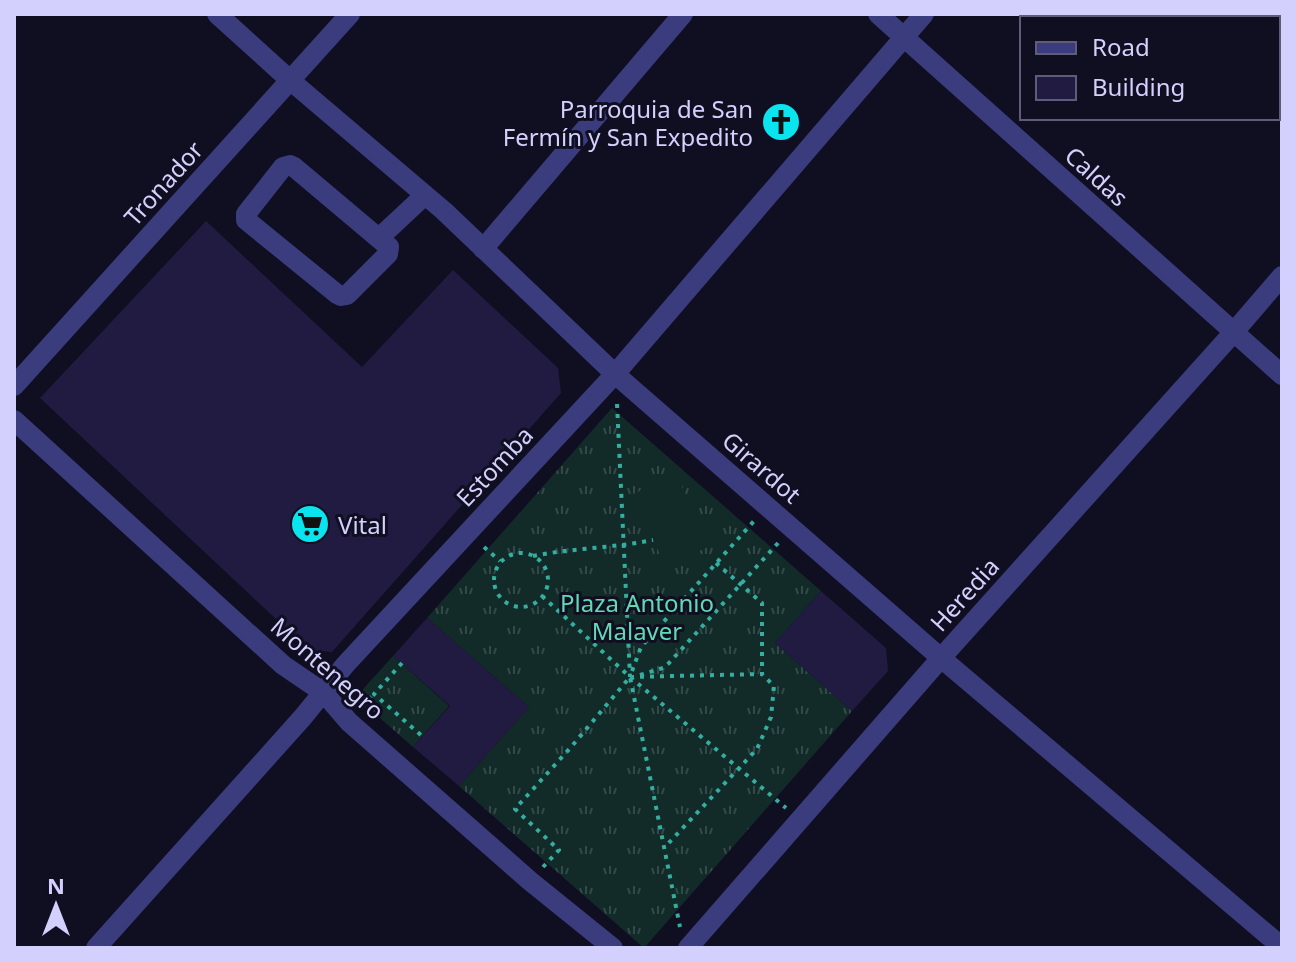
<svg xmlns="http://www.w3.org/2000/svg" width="1296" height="962" viewBox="0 0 1296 962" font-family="'Noto Sans',sans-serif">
	<defs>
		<pattern id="grass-tufts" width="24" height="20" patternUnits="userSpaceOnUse" patternTransform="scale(2)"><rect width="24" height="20" fill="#122b29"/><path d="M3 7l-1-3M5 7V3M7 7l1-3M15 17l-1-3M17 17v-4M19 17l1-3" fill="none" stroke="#344949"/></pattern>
	</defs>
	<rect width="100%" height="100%" fill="#100e21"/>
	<path fill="url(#grass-tufts)" d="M612,408L821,591L775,643L852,711L644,948L459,786L529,707L427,618Z
		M393,656L449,706L413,747L356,697Z"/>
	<path fill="#122b29" d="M677,475L708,547L665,566L633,494Z"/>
	<path fill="#211b41" d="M206,221L362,367L453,270L558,368L561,393L332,652L309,650L40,398Z
		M821,591L886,648L888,671L852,711L775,643Z
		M427,618L529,707L459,786L413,747L450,706L393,656Z"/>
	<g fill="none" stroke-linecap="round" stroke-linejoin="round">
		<path stroke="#33aea0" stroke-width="4" stroke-dasharray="4 6" stroke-linecap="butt" d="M617,404L630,677
			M484,547L500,561
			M494 580a27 27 0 1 1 54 0a27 27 0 1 1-54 0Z
			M533,556C573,548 614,548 653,540
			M716,563L762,603V674
			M542,596L630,677L786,808
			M402,663L374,694L422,736
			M632,671L641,647L754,521
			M640,675L663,668L669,663L779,542
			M630,677L762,674L774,686L771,717L757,749L664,848
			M362,707L374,694
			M543,867L559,850L515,809L572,746L630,677L680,927"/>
		<path stroke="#3b3c7e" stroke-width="20" d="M217,14L291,81L444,211L615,374L941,658L1282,947
			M878,14L1282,375
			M290,165L294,167L389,247L388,254L347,295L341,296L337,294L246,220V214L283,167Z
			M379,238L425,195
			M483,249L683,14
			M14,386L350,14
			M14,420L283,665L324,693L349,722L530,881L613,948
			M96,948L303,717L345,665L615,374L924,14
			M688,948L941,658L1233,333L1282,276"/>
	</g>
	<defs>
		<g id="church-disc" transform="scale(2)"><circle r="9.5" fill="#0ae4ef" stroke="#100e21"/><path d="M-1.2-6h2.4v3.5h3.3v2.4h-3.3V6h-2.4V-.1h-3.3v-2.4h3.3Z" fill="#111"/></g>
		<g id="supermarket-disc" transform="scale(2)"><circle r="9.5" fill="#0ae4ef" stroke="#100e21"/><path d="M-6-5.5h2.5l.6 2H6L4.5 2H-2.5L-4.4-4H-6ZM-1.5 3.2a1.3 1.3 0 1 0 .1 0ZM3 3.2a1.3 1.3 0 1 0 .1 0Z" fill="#111"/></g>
	</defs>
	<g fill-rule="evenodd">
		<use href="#church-disc" x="781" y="122"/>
		<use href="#supermarket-disc" x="310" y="524"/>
	</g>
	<g text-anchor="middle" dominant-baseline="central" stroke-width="6" stroke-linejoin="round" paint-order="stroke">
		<g font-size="24" fill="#d3d0fd" stroke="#100e21" text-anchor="end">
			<text x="753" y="108">Parroquia de San<tspan x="753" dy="28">Fermín y San Expedito</tspan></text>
			<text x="338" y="524" text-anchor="start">Vital</text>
		</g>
		<g font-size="24" fill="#d3d0fd" stroke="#100e21">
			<text transform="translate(1097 176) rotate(42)">Caldas</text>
			<text transform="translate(163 183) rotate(-48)">Tronador</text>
			<text transform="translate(494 466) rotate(-47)">Estomba</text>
			<text transform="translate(762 467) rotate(41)">Girardot</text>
			<text transform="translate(964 594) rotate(-48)">Heredia</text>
			<text transform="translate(328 668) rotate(41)">Montenegro</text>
		</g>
		<g font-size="24" fill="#60dab5" stroke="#100e21">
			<text x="637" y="602">Plaza Antonio<tspan x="637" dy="28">Malaver</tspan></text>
		</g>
	</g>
	<rect width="1296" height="962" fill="none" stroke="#d3d0fd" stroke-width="32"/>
	<rect x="1020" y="16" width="260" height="104" fill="#100e21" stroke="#5e5c79" stroke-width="2"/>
	<rect x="1036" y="42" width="40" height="12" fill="#3b3c7e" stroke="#5e5c79" stroke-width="2"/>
	<text x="1092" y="56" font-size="24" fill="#d3d0fd">Road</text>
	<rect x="1036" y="76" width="40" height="24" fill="#211b41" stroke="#5e5c79" stroke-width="2"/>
	<text x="1092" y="96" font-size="24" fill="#d3d0fd">Building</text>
	<g transform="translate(56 906)" stroke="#100e21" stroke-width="6" paint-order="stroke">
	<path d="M0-6L14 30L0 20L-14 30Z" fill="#d3d0fd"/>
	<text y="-12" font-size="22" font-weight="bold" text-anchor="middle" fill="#d3d0fd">N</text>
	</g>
</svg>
